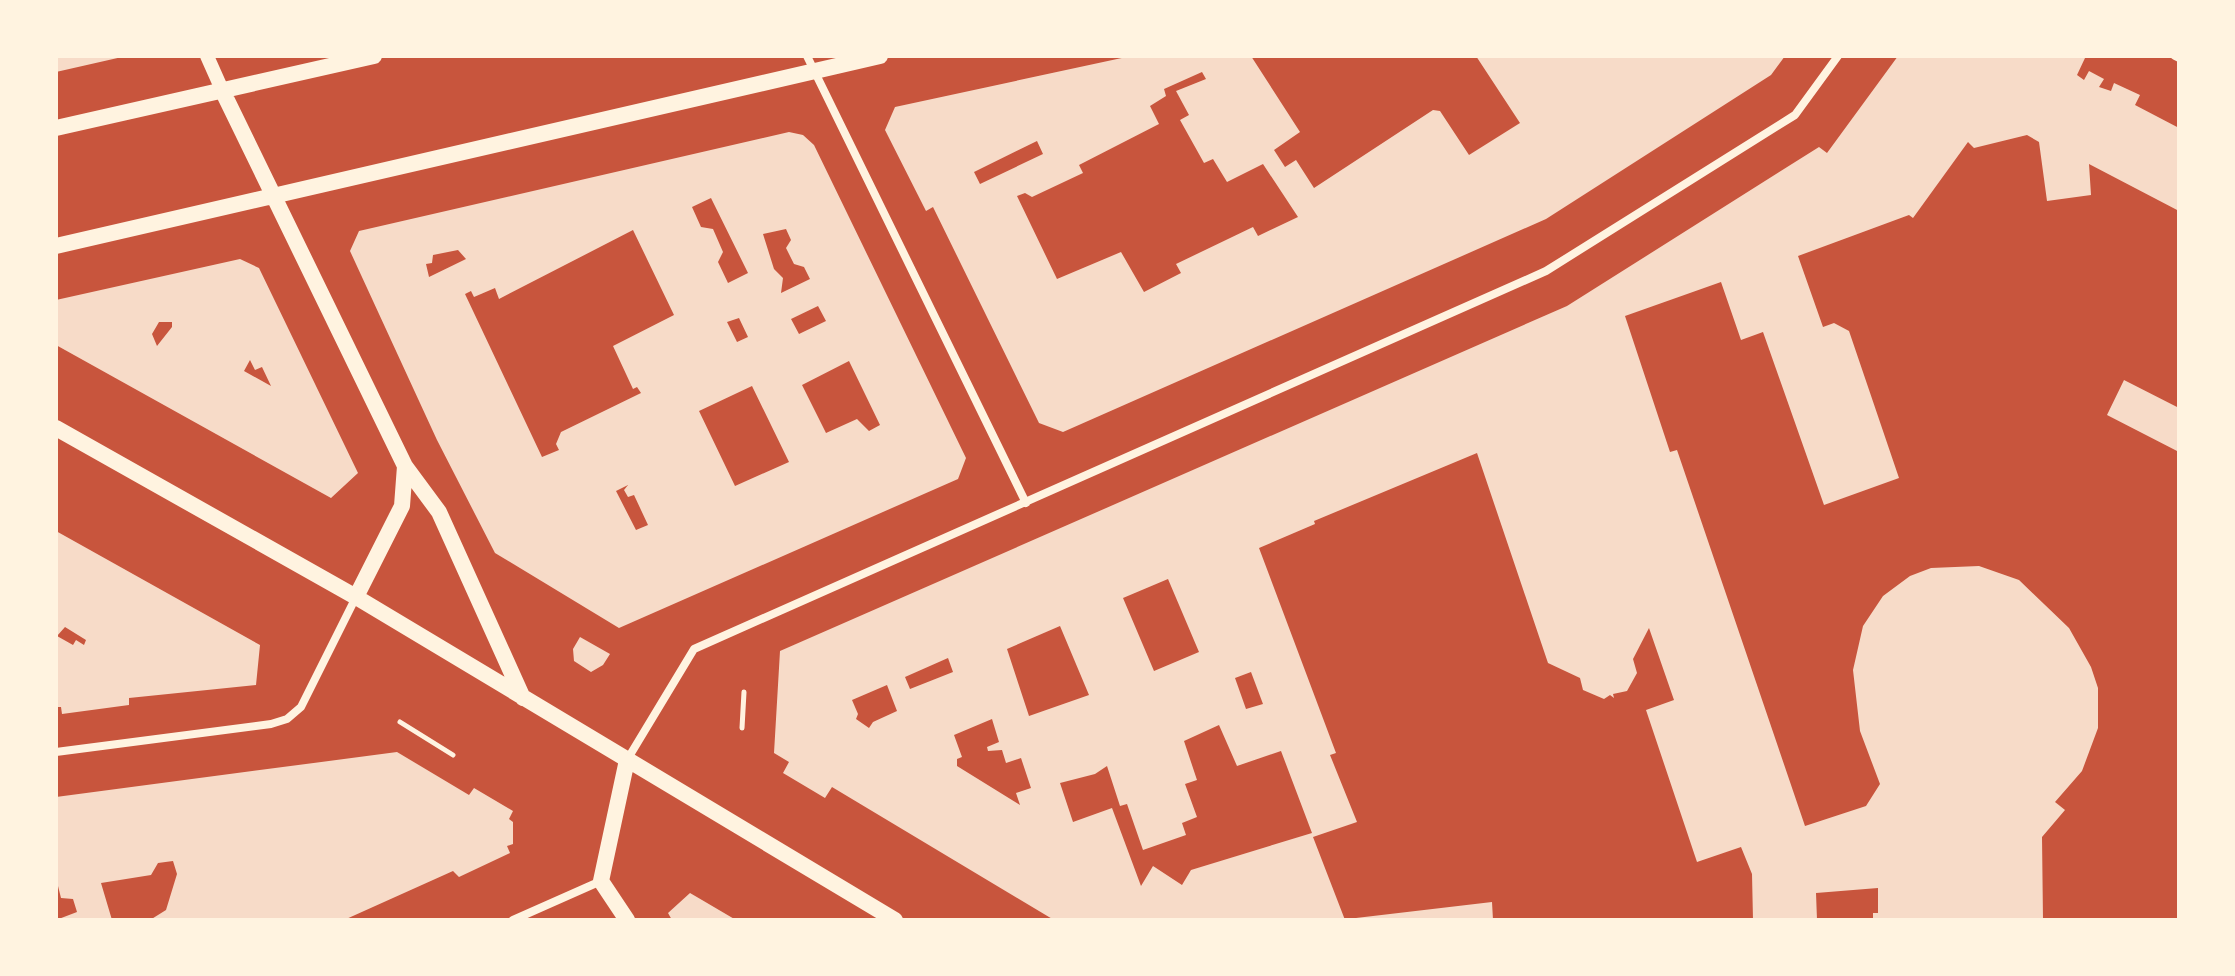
<svg xmlns="http://www.w3.org/2000/svg" width="2235" height="976" viewBox="0 0 2235 976" font-family="'Public Sans',sans-serif">
	<rect width="100%" height="100%" fill="#c8553d"/>
	<path fill="#f7dbc8" fill-rule="evenodd" d="M56,56H122V57L56,72Z
		M1131,56H1251L1300,132L1274,150L1285,167L1296,160L1314,188L1433,110L1440,111L1469,155L1520,123L1476,56H1785L1771,75L1546,219L1063,432L1039,423L933,207L926,211L885,130L895,107ZM1202,72L1206,79L1176,91L1189,115L1180,120L1204,163L1213,159L1227,182L1263,164L1298,217L1258,236L1253,227L1176,264L1181,273L1144,292L1121,252L1057,279L1017,196L1025,193L1032,197L1083,173L1079,165L1159,124L1150,106L1166,96L1164,89ZM1037,141L1043,154L980,184L974,172Z
		M1898,56H2082L2085,58L2077,75L2084,80L2089,71L2104,79L2099,87L2111,91L2114,83L2140,95L2135,105L2179,128V211L2089,164L2091,195L2047,201L2039,142L2027,135L1974,148L1968,142L1913,218L1909,215L1798,256L1823,327L1834,323L1849,331L1899,478L1824,505L1763,332L1741,340L1721,282L1625,316L1670,452L1677,450L1805,826L1866,806L1880,784L1860,731L1853,670L1863,626L1883,596L1910,576L1931,568L1979,566L2019,580L2069,628L2091,667L2098,688V728L2082,771L2055,802L2065,810L2042,837L2043,920H1873V913H1878V888L1816,893L1817,920H1753L1752,874L1741,847L1697,862L1646,710L1674,700L1649,628L1633,659L1637,673L1627,691L1613,694L1614,698L1610,695L1604,699L1583,690L1580,678L1548,663L1477,453L1314,521L1315,524L1259,548L1336,753L1330,755L1357,822L1313,837L1345,920H1054L832,787L825,798L783,773L789,762L774,753L780,651L1567,306L1819,147L1827,153ZM1168,579L1199,652L1154,671L1123,598ZM1060,626L1089,695L1029,716L1007,649ZM948,658L953,672L910,689L905,677ZM1251,672L1263,704L1246,709L1235,678ZM887,685L897,711L873,722L869,728L856,719L858,714L852,700ZM992,719L999,742L987,747L988,751L1002,750L1006,763L1021,758L1031,788L1016,793L1020,805L957,766V759L962,757L954,735ZM1219,725L1237,766L1281,751L1312,833L1191,870L1182,885L1153,866L1141,886L1112,808L1073,822L1060,783L1095,774L1107,766L1120,806L1127,804L1143,850L1186,835L1182,823L1197,817L1185,784L1197,780L1184,741Z
		M789,132L803,135L814,145L966,458L958,479L619,628L495,553L437,440L350,251L359,231ZM711,198L748,273L728,283L718,262L723,252L713,229L701,227L692,207ZM786,229L791,240L786,248L794,264L804,267L810,279L781,293L783,278L774,269L763,234ZM633,230L674,315L613,346L633,389L637,387L641,393L561,432L556,444L559,450L542,457L465,294L471,291L474,297L495,288L499,299ZM458,250L466,259L429,277L426,264L432,263L433,255ZM818,306L826,321L799,334L791,319ZM739,318L748,337L737,342L727,322ZM849,361L880,425L869,431L857,419L826,433L802,385ZM752,386L789,462L735,486L699,411ZM628,485L624,490L628,497L634,495L648,525L636,530L616,491Z
		M240,259L259,268L358,473L331,498L56,345V300ZM159,322H172V327L157,346L152,334ZM250,360L255,370L262,367L271,386L244,371Z
		M2124,380L2179,408V452L2107,415Z
		M56,531L260,645L256,685L129,698V705L62,714L61,707H56ZM65,627L86,640L84,645L76,640L73,645L57,636Z
		M580,637L610,654L603,665L591,672L574,661L573,649Z
		M397,752L469,795L474,788L513,811L509,819L513,822V844L507,846L510,853L459,877L453,871L344,920H150L166,910L177,874L173,861L158,863L151,875L101,883L112,920H56L77,912L73,899L61,898L56,878V797Z
		M690,893L702,900L736,920H672L668,913Z
		M1492,902L1493,920H1356V918Z"/>
	<g fill="none" stroke-linecap="round" stroke-linejoin="round">
		<path stroke="#fff3e0" stroke-width="5" d="M400,722L453,755
			M742,728L744,692"/>
		<path stroke="#fff3e0" stroke-width="8" d="M807,56L1026,503
			M2175,56L2179,58
			M56,752L271,724L287,719L301,707L356,597
			M627,760L694,649L1546,271L1795,115L1838,56
			M513,920L601,881"/>
		<path stroke="#fff3e0" stroke-width="14" d="M207,56L223,92"/>
		<path stroke="#fff3e0" stroke-width="16" d="M223,92L405,466L439,512L523,698
			M56,128L374,56
			M56,246L880,56
			M56,428L356,597L895,920
			M356,597L402,506L405,466
			M627,760L601,881L627,920"/>
	</g>
	<rect width="2235" height="976" fill="none" stroke="#fff3e0" stroke-width="116"/>
</svg>
